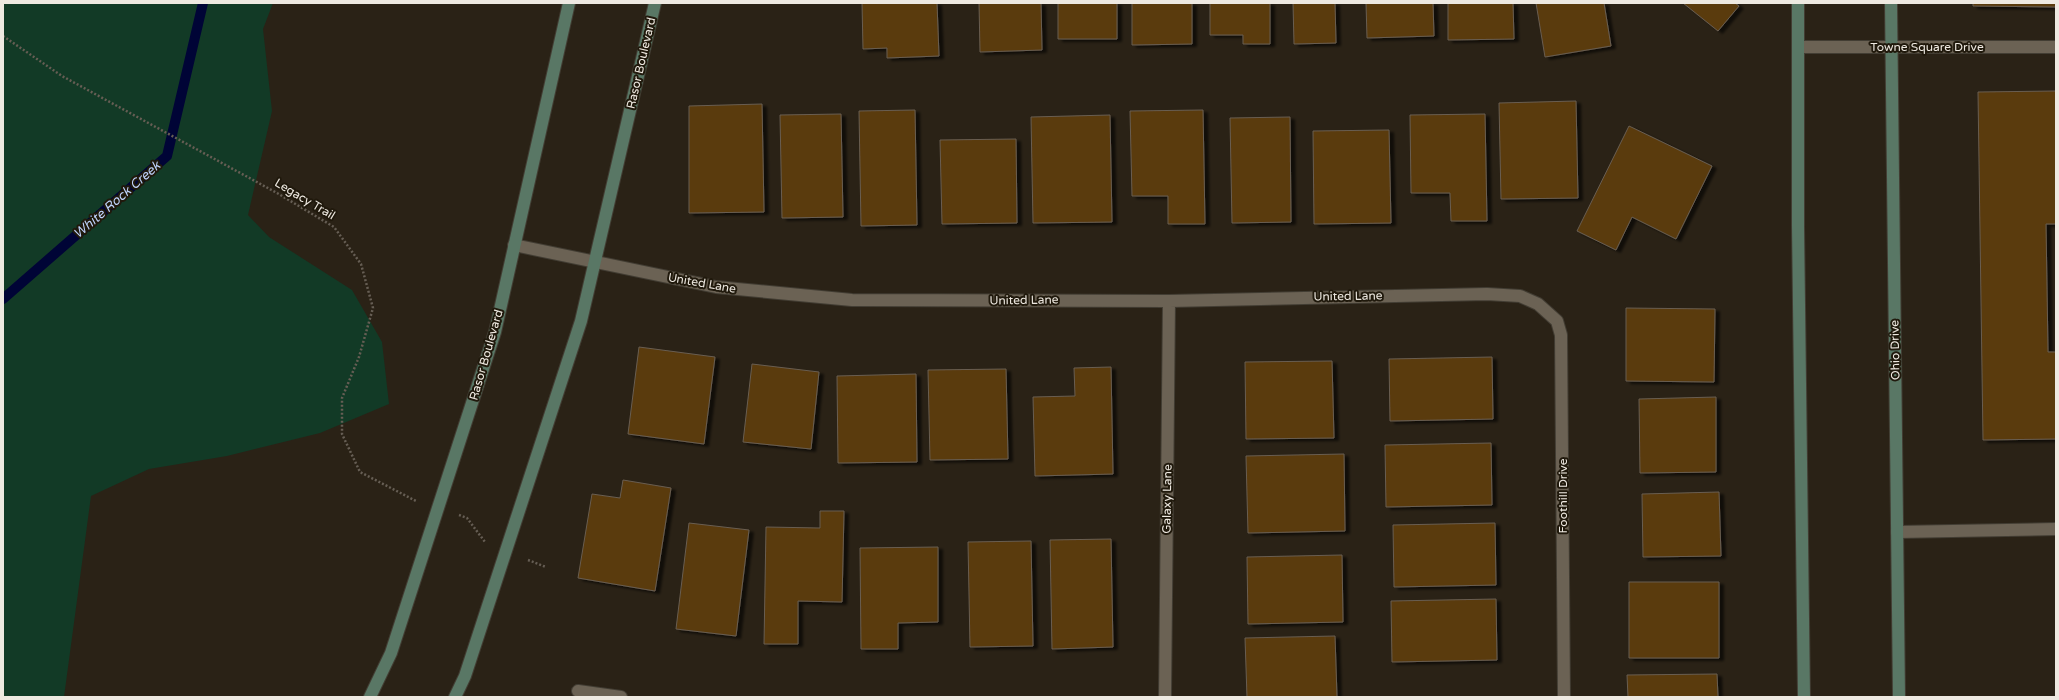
<svg xmlns="http://www.w3.org/2000/svg" width="2059" height="700" viewBox="0 0 2059 700" font-family="'Varela Round',sans-serif">
	<defs>
		<filter id="shadow"><feDropShadow dx="4.5" dy="2.5" stdDeviation="1" flood-color="#0009"/></filter>
	</defs>
	<rect width="100%" height="100%" fill="#2a2216"/>
	<path fill="#123a26" d="M3,3H273L263,29L272,111L248,215L269,237L352,290L382,342L389,404L320,433L227,456L149,469L91,496L64,697H3Z"/>
	<g fill="none" stroke-linecap="round" stroke-linejoin="round">
		<path stroke="#000436" stroke-width="10" d="M3,299L167,156L203,3"/>
	</g>
	<path fill="#5a3a0d" stroke="#695e51" filter="url(#shadow)" d="M862,3H937L939,56L887,58V48L863,49Z
		M979,3H1041L1042,50L980,52Z
		M1058,3H1117V39H1058Z
		M1132,3H1192V44L1132,45Z
		M1210,3H1270V44H1243V35H1210Z
		M1293,3H1335L1336,43L1294,44Z
		M1366,3H1433L1434,36L1367,38Z
		M1448,3H1513L1514,39L1448,40Z
		M1536,3H1604L1611,46L1545,57Z
		M1683,3H1735L1739,6L1718,31Z
		M1973,3H2056V7L1973,6Z
		M2056,91V224H2046L2048,352H2056V439L1983,440L1978,92Z
		M1576,101L1578,198L1501,199L1499,103Z
		M762,104L764,212L689,213V106Z
		M915,110L917,225L861,226L859,111Z
		M1203,110L1205,224H1168V196H1132L1130,111Z
		M841,114L843,217L782,218L780,115Z
		M1485,114L1487,221H1451L1450,193H1411L1410,115Z
		M1110,115L1112,222L1033,223L1031,117Z
		M1290,117L1291,222L1232,223L1230,118Z
		M1629,126L1712,166L1676,239L1632,217L1616,250L1577,231Z
		M1389,130L1391,223L1314,224L1313,131Z
		M1016,139L1017,223L942,224L940,140Z
		M1626,308L1715,309L1714,382L1626,381Z
		M639,347L715,357L704,444L628,434Z
		M1492,357L1493,419L1390,421L1389,359Z
		M1332,361L1334,438L1246,439L1245,362Z
		M752,364L819,372L811,449L743,442Z
		M1111,367L1113,474L1035,476L1033,397L1075,396L1074,368Z
		M1006,369L1008,459L930,460L928,370Z
		M916,374L917,462L838,463L837,376Z
		M1716,397V472L1640,473L1639,399Z
		M1491,443L1492,505L1386,507L1385,445Z
		M1344,454L1345,531L1248,533L1246,456Z
		M623,480L671,488L655,591L578,578L592,494L620,498Z
		M1719,492L1721,556L1643,557L1642,494Z
		M820,511H844L842,602L798,601V644H764L766,527L820,528Z
		M689,523L749,530L736,636L676,629Z
		M1495,523L1496,585L1394,587L1393,525Z
		M1111,539L1113,647L1052,649L1050,540Z
		M1031,541L1033,646L970,647L968,542Z
		M938,547V622L898,623V649H861L860,548Z
		M1342,555L1343,622L1248,624L1247,557Z
		M1629,582H1719V658H1629Z
		M1496,599L1497,660L1392,662L1391,601Z
		M1335,636L1337,697H1247L1245,638Z
		M1717,674L1718,697H1628L1627,675Z"/>
	<g fill="none" stroke-linecap="round" stroke-linejoin="round">
		<g stroke="#423d33" stroke-width="14">
			<path id="service" d="M1897,532L2056,529"/>
		</g>
		<g stroke="#423d33" stroke-width="14">
			<path id="minor" d="M1798,47H2056
				M514,245L716,287L852,300L1169,301L1487,294L1520,296L1538,304L1557,321L1561,335L1564,697
				M578,691L621,697
				M1165,697L1169,301"/>
		</g>
		<g stroke="#423d33" stroke-width="14">
			<path id="secondary" d="M1798,3V226L1804,697
				M1891,3L1899,697
				M370,697L391,653L495,332L569,3
				M455,697L465,676L581,321L655,3"/>
		</g>
		<path stroke="#665e54" stroke-width="2.5" stroke-dasharray="2 2" stroke-linecap="butt" d="M3,36L62,76L277,193L334,227L361,264L373,308L359,357L342,398V434L360,472L416,501
			M459,515L467,518L485,542
			M528,560L546,567"/>
		<use href="#service" stroke="#6b6254" stroke-width="12"/>
		<use href="#minor" stroke="#6b6254" stroke-width="12"/>
		<use href="#secondary" stroke="#597765" stroke-width="12"/>
	</g>
	<g text-anchor="middle" dominant-baseline="central" stroke-width="4" stroke-linejoin="round" paint-order="stroke">
		<g font-size="12" fill="#eee9e1" stroke="#20190c">
			<text x="1927" y="47">Towne Square Drive</text>
			<text transform="translate(641 63) rotate(-77)">Rasor Boulevard</text>
			<text transform="translate(305 199) rotate(31)">Legacy Trail</text>
			<text transform="translate(702 283) rotate(10)">United Lane</text>
			<text transform="translate(1348 296) rotate(-1)">United Lane</text>
			<text transform="translate(1024 300) rotate(-1)">United Lane</text>
			<text transform="translate(1895 350) rotate(-91)">Ohio Drive</text>
			<text transform="translate(486 355) rotate(-74)">Rasor Boulevard</text>
			<text transform="translate(1563 496) rotate(-90)">Foothill Drive</text>
			<text transform="translate(1167 499) rotate(-89)">Galaxy Lane</text>
		</g>
		<g font-size="13" font-style="italic" fill="#c0d4fd" stroke="#20190c">
			<text transform="translate(117 200) rotate(-41)">White Rock Creek</text>
		</g>
	</g>
	<rect width="2059" height="700" fill="none" stroke="#eee9e1" stroke-width="8"/>
</svg>
